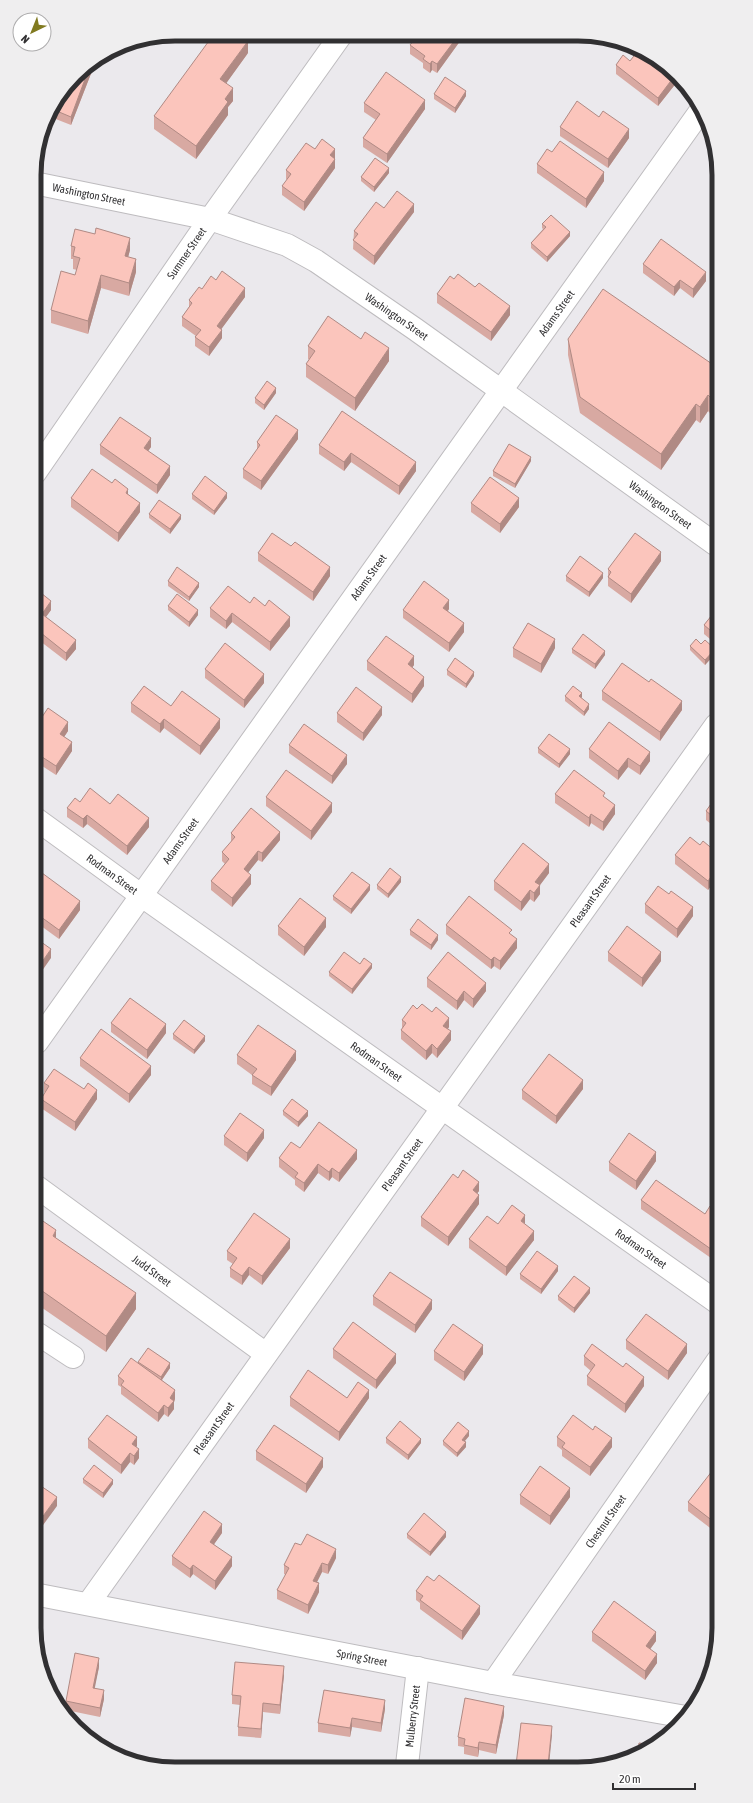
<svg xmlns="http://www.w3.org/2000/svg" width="753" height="1803" viewBox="0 0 753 1803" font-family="'Asap Condensed',sans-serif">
	<rect width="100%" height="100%" fill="#ebe9ed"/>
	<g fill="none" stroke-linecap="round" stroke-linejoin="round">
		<g stroke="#bebcbf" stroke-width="24">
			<g id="minor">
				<path id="s1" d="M35,473L210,219L341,35"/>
				<path id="s2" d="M36,819L142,896L718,1303"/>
				<path id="s3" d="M37,1042L699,113"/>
				<path id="s4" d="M37,1187L266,1354"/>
				<path d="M38,1334L73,1357"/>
				<path id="s5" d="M39,1595L493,1683L686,1717"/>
				<path id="s6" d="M88,1604L716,725"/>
				<path id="s7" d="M493,1683L718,1360"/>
				<path id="s8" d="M407,1765L418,1668"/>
			</g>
		</g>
		<g stroke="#bebcbf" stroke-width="24">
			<g id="major">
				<path id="s9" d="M34,183L210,219L287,245L316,261L415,329L715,544"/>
			</g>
		</g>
		<use href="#minor" stroke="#fff" stroke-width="22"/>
		<use href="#major" stroke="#fff" stroke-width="22"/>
	</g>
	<path fill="#d8a9a2" d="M463,36V37L437,73L432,70L430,73L423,68V63L410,54V45Z
		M609,38L623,43L620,47Z
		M248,53L226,83L233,101L228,107V115L196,159L154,129V116Z
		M630,61L677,75V82L658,106L616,74V65Z
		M92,63V71L71,125L48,116V113L82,69Z
		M434,94L466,96L455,113L434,99Z
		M364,103L425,109L387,163L363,147V138L376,120L364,112Z
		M560,127L629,138L608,168L560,136Z
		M315,149L335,158V168L304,211L282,195V186L287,180L286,179V170Z
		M537,164L604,181L586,208L537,173Z
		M714,170V183L712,182V173Z
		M389,173L374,192L361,181V177Z
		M384,208L414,212L374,265L353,249L354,231Z
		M542,224L570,236L547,262L531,248V243L543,229L542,228Z
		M71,246L130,250L128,257L136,272L129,296L101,288L88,334L51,323V310L75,275L77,270L73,269V259H71Z
		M643,264L706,281L693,298L680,288L674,296L643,273Z
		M454,279L510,315L491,341L437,303V294Z
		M216,280L245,297L221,329L222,338L209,356L195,346V337L196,336L182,326V317L189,307V300L202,289Z
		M568,339L715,366V409L711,414L708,411L700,423L696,420L661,470L580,413L568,355Z
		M308,346L389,361L355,411L306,377V364L310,360L308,359Z
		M276,393L264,410L255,403V398Z
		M342,411L416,471L399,495L351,462L344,471L319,454V445Z
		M298,439L261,490L243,478V469L257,450V442Z
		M100,445L151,447L148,451L170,475L157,494L100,454Z
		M531,461L515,488L493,476V471Z
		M192,494L227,498L214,515L192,499Z
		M71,498L140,512L118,542L71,507Z
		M471,503L519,507L500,533L471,512Z
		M149,514L181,519L170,534L149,518Z
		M258,553L330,576L313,601L258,561Z
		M661,561L631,603L608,586V569Z
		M566,576L603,578L589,597L566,581Z
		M168,581L199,587L189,601L168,586Z
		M36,589L51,610L46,617L76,649L66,661L36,638Z
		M250,603L290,626L270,651L232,622L226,629L210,617V608Z
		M168,606L198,615L189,627L168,610Z
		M449,609L448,611L464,632L449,652L403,618V610Z
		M716,610V644L704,634V625Z
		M701,644L715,654L705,665L690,650V646Z
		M513,648H555L541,673L513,657Z
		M572,649L605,655L595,669L572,653Z
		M367,661L414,665L412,668L424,686L412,703L367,670Z
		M205,669L264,683L244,708L205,678Z
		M447,670L474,676L466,688L447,675Z
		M602,691L682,710L660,741L602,700Z
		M565,696L582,697L581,698L589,709L584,716L565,701Z
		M131,703L171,706L220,728L200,755L164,728L160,733L131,712Z
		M337,713L382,715L363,741L337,722Z
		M36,726L68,731L64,737L72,751L56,775L36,762Z
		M289,745L347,764L332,784L289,753Z
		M538,748L570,754L559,768L538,753Z
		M589,749L650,761L640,775L628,767L618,780L589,758Z
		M555,794L605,798L615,814L603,831L591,823L589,827L555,803Z
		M266,797L332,812L311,840L266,806Z
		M716,797V828L706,820V811Z
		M80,802L110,804L149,827L127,855L87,824L83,828L67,817V808Z
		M231,833L280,840L262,862L258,860L248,872L251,884L232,907L211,890V881L225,864L222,861V852L231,842Z
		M700,845L715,851L716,850V890L711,886L708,890L675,864V855Z
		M36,871L80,910L59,939L37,923Z
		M549,873L540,885V894L534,902L530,899L521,911L494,890V881Z
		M401,882L388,898L377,889V885Z
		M370,890L351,914L333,900V896Z
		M669,894L693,916L677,938L645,913V904Z
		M446,925L512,935L517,948L500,970L494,966L491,969L446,934Z
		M278,926L326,927L304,956L278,935Z
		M410,930L438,940L431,950L410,935Z
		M608,952L661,961L642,987L608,961Z
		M360,964L372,968L352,994L329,976V972Z
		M427,978L486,991L473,1008L464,1000L457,1010L427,987Z
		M717,980V989L715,988V983Z
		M417,1009L449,1027L448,1029L451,1040L437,1058L432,1053L426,1060L401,1039V1030L402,1029V1020Z
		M111,1023L166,1033L147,1059L111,1032Z
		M173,1034L205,1041L194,1054L173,1039Z
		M237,1055L296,1060L271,1096L252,1084V1075L237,1064Z
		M80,1058L151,1075L129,1103L80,1066Z
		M44,1083L97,1099L75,1131L41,1108V1099L45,1093L44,1092Z
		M583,1089L556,1124L522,1099V1090Z
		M283,1111L308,1116L298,1127L283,1115Z
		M224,1136L264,1138L247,1162L224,1145Z
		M300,1148L357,1159L339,1182L332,1177L329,1181L318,1173L304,1192L295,1185V1180L279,1167V1158Z
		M656,1161L636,1190L609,1171V1162Z
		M458,1178L479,1191L477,1193L479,1204L448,1246L421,1226V1217Z
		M641,1200L705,1214L717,1212L718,1263L641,1209Z
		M37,1217L56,1238L136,1309L106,1352L38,1305Z
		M498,1224H525L534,1240L506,1276L469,1248V1239Z
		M290,1248L262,1285L249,1275L242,1285L230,1277V1268L233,1264L227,1260V1251Z
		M558,1271L541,1294L520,1279V1274Z
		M590,1293L574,1313L558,1300V1296Z
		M373,1296L432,1309L415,1333L373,1305Z
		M626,1340L687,1353L668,1380L626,1349Z
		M333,1349L396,1363L376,1389L333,1358Z
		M434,1351L483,1354L464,1381L434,1360Z
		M584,1356L644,1386L625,1413L587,1385V1376L591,1371L584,1365Z
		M138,1362L170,1368L162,1380L175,1399L174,1402V1409L168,1417L164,1414L158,1422L121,1394V1387L118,1385V1376L138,1364Z
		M290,1397L347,1398H369L339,1441L290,1406Z
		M469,1436L465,1441L466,1447L457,1457L443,1445V1441Z
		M557,1437L612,1447L590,1476L562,1456V1450L557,1446Z
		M386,1438L421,1443L408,1460L386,1443Z
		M88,1439L137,1446L136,1447L139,1458L134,1465L130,1462L121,1474L88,1448Z
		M256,1451L323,1467L306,1493L256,1460Z
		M718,1468V1534L688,1511V1502Z
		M83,1479L113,1484L103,1498L83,1483Z
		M520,1495L570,1497L550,1525L520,1504Z
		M222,1533L214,1544L232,1566L215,1590L193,1574L190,1578L172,1565V1556Z
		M407,1534L446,1537L430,1556L407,1538Z
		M301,1545L336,1558L328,1574L322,1572L317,1582L319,1592L308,1614L277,1599V1590L286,1575L284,1574V1565Z
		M416,1591L480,1614L462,1640L420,1609V1603L416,1600Z
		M592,1632L656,1641L650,1649L657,1663L645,1680L592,1641Z
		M99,1667L94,1688L104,1699L100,1717L66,1710V1701Z
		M284,1675L280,1714L263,1712L261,1738L238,1736V1727L240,1705L232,1704V1695Z
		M385,1709L381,1732L352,1727L350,1737L318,1732V1723Z
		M504,1715L496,1754L479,1750L478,1757L464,1754V1747L458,1746V1737Z"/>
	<path fill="#b08a84" d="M458,36H463V37L437,73V64Z
		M248,41V53L220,92V79Z
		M621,42L623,43L620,47Z
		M432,61V70L430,73V64Z
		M91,63H92V71L71,125V117Z
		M676,74L677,75V82L658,106V98Z
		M233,88V101L228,107V115L196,159V146L225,99Z
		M466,91V96L455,113V108Z
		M425,100V109L387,163V154Z
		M629,129V138L608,168V159Z
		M335,149V158L330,164V155Z
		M335,159V168L304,211V202Z
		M389,168V173L374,192V187Z
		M604,172V181L586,208V199Z
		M414,204V212L374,265V256Z
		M570,232V236L547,262V257Z
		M130,238V250L125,269V256Z
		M136,259V272L129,296V283Z
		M706,272V281L693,298V289Z
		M101,275V288L88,334V321Z
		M680,280V288L674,296V287Z
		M245,288V297L217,335V326Z
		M510,306V315L491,341V332Z
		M222,330V338L209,356V347Z
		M389,348V361L355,411V398Z
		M276,388V393L264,410V405Z
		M715,393V409L711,414V398Z
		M708,395V411L700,423V407Z
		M696,404V420L661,470V454Z
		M298,430V439L261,490V481Z
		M151,438V447L144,457V448Z
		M351,453V462L344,471V462Z
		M531,457V461L515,488V484Z
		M416,462V471L399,495V486Z
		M170,466V475L157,494V485Z
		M128,489V498L126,493Z
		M227,493V498L214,515V511Z
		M519,498V507L500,533V524Z
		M140,503V512L118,542V533Z
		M181,515V519L170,534V529Z
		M661,552V561L631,603V594Z
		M330,567V576L313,601V592Z
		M603,573V578L589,597V592Z
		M199,583V587L189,601V597Z
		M449,600V609L443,617V608Z
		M51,601V610L42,622V614Z
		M198,610V615L189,627V622Z
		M232,613V622L226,629V621Z
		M290,617V626L270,651V642Z
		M464,623V632L449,652V643Z
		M555,639V648L541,673V664Z
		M76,640V649L66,661V653Z
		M715,649V654L705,665V660Z
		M605,651V655L595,669V664Z
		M414,656V665L408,673V664Z
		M474,672V676L466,688V684Z
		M264,674V683L244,708V700Z
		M424,677V686L412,703V694Z
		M582,693V697L579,701V696Z
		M682,701V710L660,741V732Z
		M589,704V709L584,716V712Z
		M382,707V715L363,741V733Z
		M164,719V728L160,733V724Z
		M220,719V728L200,755V746Z
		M68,722V731L60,743V734Z
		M72,742V751L56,775V766Z
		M570,749V754L559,768V764Z
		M650,752V761L640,775V766Z
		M347,755V764L332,784V776Z
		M628,758V767L618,780V771Z
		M332,803V812L311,840V831Z
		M615,805V814L603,831V822Z
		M591,814V823L589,827V818Z
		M87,815V824L83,828V819Z
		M149,818V827L127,855V846Z
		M280,832V840L262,862V853Z
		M258,851V860L244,878V869Z
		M549,864V873L537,889L540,885V894L534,902V893L535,882Z
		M251,875V884L232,907V898Z
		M401,877V882L388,898V894Z
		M711,877V886L708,890V881Z
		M370,885V890L351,914V909Z
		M530,890V899L521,911V902Z
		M80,901V910L59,939V930Z
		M693,907V916L677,938V929Z
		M326,918V927L304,956V947Z
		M438,935V940L431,950V945Z
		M517,939V948L500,970V961Z
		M51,949V958L37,978V969Z
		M661,952V961L642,987V978Z
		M494,957V966L491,969V960Z
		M372,964V968L352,994V989Z
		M486,983V991L473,1008V999Z
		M464,991V1000L457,1010V1001Z
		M449,1018V1027L443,1035V1026Z
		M166,1024V1033L147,1059V1050Z
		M451,1031V1040L437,1058V1049Z
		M205,1036V1041L194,1054V1050Z
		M432,1044V1053L426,1060V1051Z
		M296,1051V1060L271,1096V1087Z
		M151,1066V1075L129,1103V1094Z
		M583,1080V1089L556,1124V1116Z
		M97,1090V1099L75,1131V1122Z
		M308,1111V1116L298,1127V1122Z
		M264,1130V1138L247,1162V1153Z
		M357,1150V1159L339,1182V1173Z
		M656,1152V1161L636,1190V1181Z
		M318,1164V1173L304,1192V1183Z
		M332,1168V1177L329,1181V1172Z
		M479,1182V1191L473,1199V1190Z
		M479,1195V1204L448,1246V1237Z
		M525,1215V1224L521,1221Z
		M56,1230V1247L53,1236Z
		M534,1231V1240L506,1276V1267Z
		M290,1239V1248L262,1285V1276Z
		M558,1266V1271L541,1294V1289Z
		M249,1267V1275L242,1285V1276Z
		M590,1288V1293L574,1313V1308Z
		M136,1293V1309L106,1352V1336Z
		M432,1300V1309L415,1333V1325Z
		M687,1344V1353L668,1380V1371Z
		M483,1345V1354L464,1381V1372Z
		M396,1354V1363L376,1389V1380Z
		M170,1363V1368L161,1381V1377Z
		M644,1377V1386L625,1413V1404Z
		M175,1390V1399L174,1402V1409L168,1417V1408L170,1398Z
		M369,1390V1398L339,1441V1432Z
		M164,1405V1414L158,1422V1413Z
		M469,1431V1436L462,1444V1440Z
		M137,1437V1446L132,1452V1444Z
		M612,1438V1447L590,1476V1467Z
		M421,1439V1443L408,1460V1455Z
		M466,1442V1447L457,1457V1453Z
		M139,1449V1458L134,1465V1456Z
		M130,1453V1462L121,1474V1465Z
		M323,1458V1467L306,1493V1484Z
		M113,1480V1484L103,1498V1493Z
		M570,1488V1497L550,1525V1516Z
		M57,1497V1506L38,1532V1523Z
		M222,1524V1533L210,1550V1542Z
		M446,1532V1537L430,1556V1552Z
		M336,1549V1558L328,1574V1565Z
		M232,1557V1566L215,1590V1581Z
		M322,1563V1572L313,1590V1581Z
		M193,1565V1574L190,1578V1569Z
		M319,1583V1592L308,1614V1605Z
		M480,1606V1614L462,1640V1631Z
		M656,1632V1641L646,1655V1646Z
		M657,1654V1663L645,1680V1671Z
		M99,1658V1667L93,1697V1688Z
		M284,1666V1675L280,1714V1705Z
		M104,1690V1699L100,1717V1708Z
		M385,1700V1709L381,1732V1723Z
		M263,1703V1712L261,1738V1729Z
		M504,1706V1715L496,1754V1745Z
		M352,1718V1727L350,1737V1728Z
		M552,1726V1735L549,1765H548Z
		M479,1742V1750L478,1757V1748Z"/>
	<path fill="#fbc5bc" stroke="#b08a84" d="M214,34H240L248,41L220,79L233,88L225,99L228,102L196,146L154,116Z
		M417,36H458L437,64L432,61L430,64L423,59L425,56L410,45Z
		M640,48L676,74L658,98L616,65L623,55L630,61Z
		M91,63L71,117L52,109L82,69Z
		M386,72L425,100L387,154L363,138L380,114L364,103Z
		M445,77L466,91L455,108L434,94Z
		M577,101L599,117L603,111L629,129L608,159L560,127Z
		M322,139L335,149L330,155L335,159L304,202L282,186L291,174L286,170L306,143L315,149Z
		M560,141L604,172L586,199L537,164L547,149L552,152Z
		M375,158L389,168L374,187L361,177Z
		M397,191L414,204L374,256L353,240L358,234L354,231L376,202L384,208Z
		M551,215L570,232L547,257L531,243L546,227L542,224Z
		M96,228L130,238L125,256L136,259L129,283L101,275L88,321L51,310L61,271L75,275L80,258L73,256L75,247L71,246L75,229L95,234Z
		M661,239L706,272L693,289L680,280L674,287L643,264Z
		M222,271L245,288L217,326L222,330L209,347L195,337L201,330L182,317L192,303L189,300L199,287L202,289L211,276L216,280Z
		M458,274L475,287L479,283L510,306L491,332L437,294L450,276L454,279Z
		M603,289L715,366V393L711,398L708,395L700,407L696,404L661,454L580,397L568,339Z
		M328,316L361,339L365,332L389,348L355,398L306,364L315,351L308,346Z
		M267,381L276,388L264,405L255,398Z
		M342,411L416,462L399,486L351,453L344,462L319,445Z
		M276,415L298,430L261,481L243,469L260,445L257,442Z
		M120,417L151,438L144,448L170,466L157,485L100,445Z
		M509,444L531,457L515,484L493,471Z
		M92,469L112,483L115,479L128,489L126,493L140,503L118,533L71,498Z
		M205,476L227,493L214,511L192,494Z
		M490,477L519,498L500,524L471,503Z
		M159,500L181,515L170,529L149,514Z
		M272,533L291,546L295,542L330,567L313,592L258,553Z
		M635,533L661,552L631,594L608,577L611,572L608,569Z
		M580,556L603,573L589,592L566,576Z
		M177,567L199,583L189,597L168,581Z
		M424,581L449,600L443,608L464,623L449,643L403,610Z
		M228,586L250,603L254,597L265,606L269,600L290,617L270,642L232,613L226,621L210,608Z
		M36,589L51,601L42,614L76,640L66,653L36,629Z
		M177,594L198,610L189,622L168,606Z
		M716,610V635L704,625Z
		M528,623L555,639L541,664L513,648Z
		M583,634L605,651L595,664L572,649Z
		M386,636L414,656L408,664L424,677L412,694L367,661Z
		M696,639L701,644L705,640L715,649L705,660L690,646Z
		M225,643L264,674L244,700L205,669Z
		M455,658L474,672L466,684L447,670Z
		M622,663L649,682L651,679L682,701L660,732L602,691Z
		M144,686L171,706L182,691L220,719L200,746L164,719L160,724L131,703Z
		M573,686L582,693L579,696L589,704L584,712L565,696Z
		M356,687L382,707L363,733L337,713Z
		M48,708L68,722L60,734L72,742L56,766L36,753V726Z
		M609,722L650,752L640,766L628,758L618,771L589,749Z
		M304,724L347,755L332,776L289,745Z
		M549,734L570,749L559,764L538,748Z
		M286,770L332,803L311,831L266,797Z
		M574,770L605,793L603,796L615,805L603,822L591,814L589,818L555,794Z
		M90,788L110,804L118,794L149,818L127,846L87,815L83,819L67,808L75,798L80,802Z
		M716,797V819L706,811Z
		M251,808L280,832L262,853L258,851L244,869L251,875L232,898L211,881L229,859L222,852L235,837L231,833Z
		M690,837L700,845L703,841L715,851L716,850V882L711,877L708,881L675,855Z
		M523,843L549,864L535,882L540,885L534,893L530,890L521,902L494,881Z
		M390,868L401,877L388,894L377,885Z
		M38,870L80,901L59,930L37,914L36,871Z
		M352,872L370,885L351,909L333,896Z
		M658,886L669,894L671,891L693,907L677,929L645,904Z
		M469,896L512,930L509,933L517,939L500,961L494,957L491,960L446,925Z
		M300,898L326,918L304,947L278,926Z
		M418,919L438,935L431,945L410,930Z
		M627,926L661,952L642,978L608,952Z
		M37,939L51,949L37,969Z
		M344,952L360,964L364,958L372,964L352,989L329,972Z
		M448,952L486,983L473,999L464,991L457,1001L427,978Z
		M130,998L166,1024L147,1050L111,1023Z
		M422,1004L432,1012L436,1007L449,1018L443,1026L451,1031L437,1049L432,1044L426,1051L401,1030L406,1023L402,1020L413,1005L417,1009Z
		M184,1020L205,1036L194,1050L173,1034Z
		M258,1025L296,1051L271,1087L252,1075L257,1069L237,1055Z
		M101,1029L151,1066L129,1094L80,1058Z
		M549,1054L583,1080L556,1116L522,1090Z
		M54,1069L84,1089L88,1083L97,1090L75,1122L41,1099L49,1086L44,1083Z
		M292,1099L308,1111L298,1122L283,1111Z
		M240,1113L264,1130L247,1153L224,1136Z
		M319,1122L357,1150L339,1173L332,1168L329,1172L318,1164L304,1183L295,1177L298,1173L279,1158L291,1142L300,1148Z
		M629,1133L656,1152L636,1181L609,1162Z
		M463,1170L479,1182L473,1190L479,1195L448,1237L421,1217L453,1174L458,1178Z
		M656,1180L705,1214L710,1206L717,1212L718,1254L641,1200Z
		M512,1205L525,1215L521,1221L534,1231L506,1267L469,1239L487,1216L498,1224Z
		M254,1213L290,1239L262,1276L249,1267L242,1276L230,1268L237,1258L227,1251Z
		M37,1217L56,1230L53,1236L136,1293L106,1336L38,1288Z
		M537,1251L558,1266L541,1289L520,1274Z
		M390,1272L432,1300L415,1325L373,1296Z
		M574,1276L590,1288L574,1308L558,1296Z
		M646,1314L687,1344L668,1371L626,1340Z
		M353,1322L396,1354L376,1380L333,1349Z
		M453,1324L483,1345L464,1372L434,1351Z
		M592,1344L623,1367L626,1363L644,1377L625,1404L587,1376L595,1365L584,1356Z
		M148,1348L170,1363L161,1377L138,1362Z
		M131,1358L175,1390L170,1398L174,1401L168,1408L164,1405L158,1413L121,1385L124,1381L118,1376Z
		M308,1370L347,1398L358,1382L369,1390L339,1432L290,1397Z
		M107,1415L137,1437L132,1444L139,1449L134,1456L130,1453L121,1465L88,1439Z
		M573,1415L593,1430L595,1426L612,1438L590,1467L562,1447L565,1443L557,1437Z
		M400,1421L421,1439L408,1455L386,1438Z
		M458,1422L469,1431L462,1440L466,1442L457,1453L443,1441Z
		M274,1425L323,1458L306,1484L256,1451Z
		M94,1465L113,1480L103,1493L83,1479Z
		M540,1466L570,1488L550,1516L520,1495Z
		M716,1466L718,1468V1525L688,1502Z
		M38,1484L57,1497L38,1523Z
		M204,1511L222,1524L210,1542L232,1557L215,1581L193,1565L190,1569L172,1556Z
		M424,1513L446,1532L430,1552L407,1534Z
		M307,1534L336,1549L328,1565L322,1563L313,1581L319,1583L308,1605L277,1590L289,1568L284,1565L295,1543L301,1545Z
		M439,1575L480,1606L462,1631L420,1600L423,1596L416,1591L427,1576L434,1581Z
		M614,1601L656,1632L646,1646L657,1654L645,1671L592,1632Z
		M75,1653L99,1658L93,1688L104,1690L100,1708L66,1701Z
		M235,1662L284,1666L280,1705L263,1703L261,1729L238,1727L241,1696L232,1695Z
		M324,1690L385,1700L381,1723L352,1718L350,1728L318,1723Z
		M465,1698L504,1706L496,1745L479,1742L478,1748L464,1745L465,1739L458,1737Z
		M521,1723L552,1726L548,1765H516Z
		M639,1743L654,1745L649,1750L637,1755Z
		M611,1759L623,1761L614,1764H610Z"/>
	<g text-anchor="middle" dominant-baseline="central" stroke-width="4" stroke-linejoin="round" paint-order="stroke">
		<g font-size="11" fill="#313032" stroke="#fff">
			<text stroke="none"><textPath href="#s9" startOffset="56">Washington Street</textPath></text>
			<text stroke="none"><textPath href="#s1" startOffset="267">Summer Street</textPath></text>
			<text stroke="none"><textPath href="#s3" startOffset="895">Adams Street</textPath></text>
			<text stroke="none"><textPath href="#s9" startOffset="392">Washington Street</textPath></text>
			<text stroke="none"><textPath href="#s9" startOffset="716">Washington Street</textPath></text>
			<text stroke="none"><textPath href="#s3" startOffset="571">Adams Street</textPath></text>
			<text stroke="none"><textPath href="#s3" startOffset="247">Adams Street</textPath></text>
			<text stroke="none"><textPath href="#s2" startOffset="94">Rodman Street</textPath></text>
			<text stroke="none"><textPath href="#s6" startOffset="864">Pleasant Street</textPath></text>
			<text stroke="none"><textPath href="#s2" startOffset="418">Rodman Street</textPath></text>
			<text stroke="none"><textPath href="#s6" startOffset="540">Pleasant Street</textPath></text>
			<text stroke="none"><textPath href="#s2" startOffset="742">Rodman Street</textPath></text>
			<text stroke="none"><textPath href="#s4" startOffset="142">Judd Street</textPath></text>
			<text stroke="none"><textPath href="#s6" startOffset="216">Pleasant Street</textPath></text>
			<text stroke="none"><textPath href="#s7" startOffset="197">Chestnut Street</textPath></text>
			<text stroke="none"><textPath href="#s5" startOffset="329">Spring Street</textPath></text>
			<text stroke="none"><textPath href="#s8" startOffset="49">Mulberry Street</textPath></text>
		</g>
	</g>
	<path d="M0 0H753V1803H0ZM175 41H578A134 134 0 0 1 712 175V1628A134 134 0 0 1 578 1762H175A134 134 0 0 1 41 1628V175A134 134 0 0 1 175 41Z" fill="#efeeef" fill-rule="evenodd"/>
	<path fill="none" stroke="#313032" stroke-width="5" d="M175 41H578A134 134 0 0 1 712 175V1628A134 134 0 0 1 578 1762H175A134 134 0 0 1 41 1628V175A134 134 0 0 1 175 41Z"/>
	<g transform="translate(32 32) rotate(223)"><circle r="19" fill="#ffffff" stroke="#adacad"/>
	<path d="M0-3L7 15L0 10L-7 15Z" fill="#817a20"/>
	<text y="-6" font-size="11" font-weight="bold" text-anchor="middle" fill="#313032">N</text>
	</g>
	<path d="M613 1783v6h82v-6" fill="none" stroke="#313032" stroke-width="2"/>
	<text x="619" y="1783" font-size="12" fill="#313032" stroke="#ffffff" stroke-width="3" paint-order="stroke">20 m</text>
</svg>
